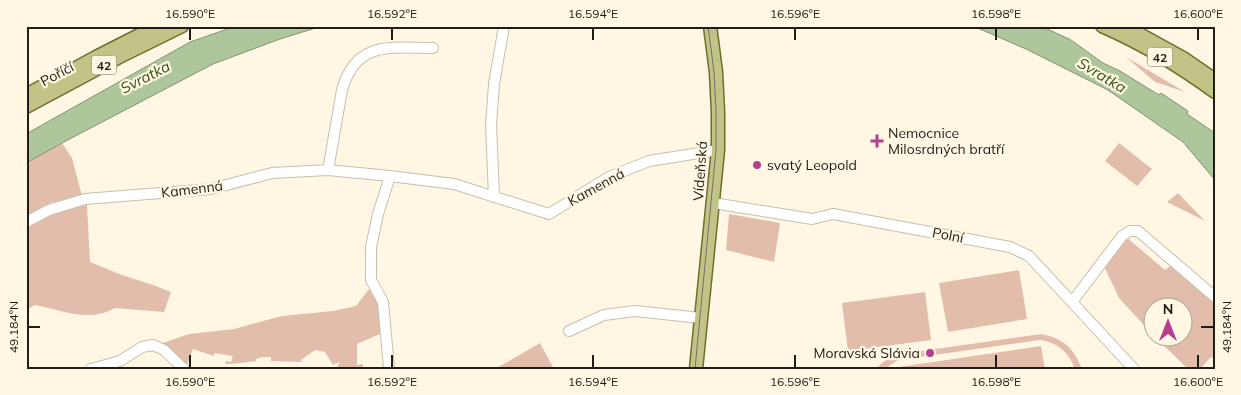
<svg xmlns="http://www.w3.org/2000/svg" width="1241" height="395" viewBox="0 0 1241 395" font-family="Mulish,sans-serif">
	<rect width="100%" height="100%" fill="#fff7e4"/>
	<path fill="#e3bdab" d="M1126,57L1185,92L1155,82Z
		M62,143L72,158L82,196L49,203V206L26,218V163Z
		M1119,143L1152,169L1137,186L1105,161Z
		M1178,193L1205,221L1167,202Z
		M87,205L90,262L119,274L153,285L171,292L164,312L115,308C89,323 61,310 35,305L26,310V229C47,215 62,208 87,205Z
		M729,214L780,223L774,262L726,250Z
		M1126,237L1165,270L1172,264L1215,302V360L1211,357L1200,369H1188L1156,338H1184V308H1154L1153,335L1119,298L1103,264Z
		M1019,270L1027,319L948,332L939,283Z
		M369,289L378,304L380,334L357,344V365L363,364V369H336L340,362L333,365L325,352L315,350L301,360V362L271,361V357H263L256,359V361C245,362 236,364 225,364L226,361L231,362L233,356L214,353V356L193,349L186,367L160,344L189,334L234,329L282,316L333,311L356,306Z
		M925,292L931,340L848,351L842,303Z
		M1041,334C1064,339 1073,347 1082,369H1075C1068,351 1058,343 1040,340L899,360C889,365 888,369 876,369C883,361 889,357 900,354Z
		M540,343L554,369H495Z
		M1041,346L1045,369H899V367Z"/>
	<path fill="#adc69b" stroke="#839373" d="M236,26H322L280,39L213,64L62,143L26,163V134L190,42Z
		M973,26H1041L1071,40L1103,63L1120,71L1159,95L1161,93L1188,111L1187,114L1215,133V180L1183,142L1108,90L1026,49Z"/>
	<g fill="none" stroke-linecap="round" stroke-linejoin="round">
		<g stroke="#c6bfad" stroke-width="12">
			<path id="minor" d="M328,170L342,90C356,40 391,48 433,48
				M494,197L491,125L494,84L504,26
				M713,203L812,219L833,214L1010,247L1029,256L1134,369
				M26,222L49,210L85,199L211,189L272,173L328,170L390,176L454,184L549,214L609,177L649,161L718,150
				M1072,302L1122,236L1130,231H1138L1215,297
				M569,331L604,315L635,311L701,318
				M389,368L383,302L371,280V247L378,214L390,176
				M91,369L120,361L142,347L153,345L164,350L184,369"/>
		</g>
		<g stroke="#6f6f2b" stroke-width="15">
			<path id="major" d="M1102,26C1141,43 1181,67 1215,92
				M1125,26L1183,58L1215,80
				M26,95L96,57L157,26
				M26,107L125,54L182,26
				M696,369L718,150V112L716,72L710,26"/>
		</g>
		<use href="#minor" stroke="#fff" stroke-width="10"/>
		<use href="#major" stroke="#c2c386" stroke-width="12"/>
		<path stroke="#767166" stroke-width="1" d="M695,369L716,150V111L714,72L708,26"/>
	</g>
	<path fill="none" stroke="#201d17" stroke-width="2" d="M190,28V40M392,28V40M593,28V40M795,28V40M996,28V40M1198,28V40M28,327H40M1201,327H1214M190,355V368M392,355V368M593,355V368M795,355V368M996,355V368M1198,355V368"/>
	<g fill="#b63d90" stroke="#fff7e4" stroke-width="2">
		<path d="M874.5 133.5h5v5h5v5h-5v5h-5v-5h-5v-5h5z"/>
		<circle cx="757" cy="165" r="5"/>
		<circle cx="930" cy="353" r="5"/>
	</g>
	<g text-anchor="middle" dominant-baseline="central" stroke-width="4.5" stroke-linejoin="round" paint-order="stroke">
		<g fill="#fff7e4" stroke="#635e54" stroke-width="1">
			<rect x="1147.5" y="47.5" width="25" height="19" rx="4"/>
			<rect x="91.5" y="55.5" width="25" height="19" rx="4"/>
		</g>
		<g font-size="12" font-weight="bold" fill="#201d17">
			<text x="1160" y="57">42</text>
			<text x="104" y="65">42</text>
		</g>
		<g font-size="14" fill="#201d17" stroke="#fff7e4">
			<text transform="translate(57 74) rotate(-28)">Poříčí</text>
			<text transform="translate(700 171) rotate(-86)">Vídeňská</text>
			<text transform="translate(596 187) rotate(-29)">Kamenná</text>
			<text transform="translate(192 189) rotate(-7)">Kamenná</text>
			<text transform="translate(948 235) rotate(11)">Polní</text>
		</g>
		<g font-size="14" fill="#201d17" stroke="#fff7e4" text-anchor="start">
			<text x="888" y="133">Nemocnice<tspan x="888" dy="16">Milosrdných bratří</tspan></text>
			<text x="767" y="165">svatý Leopold</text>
			<text x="920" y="353" text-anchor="end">Moravská Slávia</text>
		</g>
		<g font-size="15" font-style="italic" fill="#355215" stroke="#fff7e4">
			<text transform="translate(1102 75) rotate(31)">Svratka</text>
			<text transform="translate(145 77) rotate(-27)">Svratka</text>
		</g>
	</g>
	<rect width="1241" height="395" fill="none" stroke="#fff7e4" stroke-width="55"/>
	<g transform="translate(1168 322)"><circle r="24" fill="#fff7e4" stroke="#a6a092"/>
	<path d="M0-4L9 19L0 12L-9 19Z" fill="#b63d90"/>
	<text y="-8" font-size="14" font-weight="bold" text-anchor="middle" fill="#201d17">N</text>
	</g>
	<rect x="28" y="28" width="1186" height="340" fill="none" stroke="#201d17" stroke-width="2"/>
	<g font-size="12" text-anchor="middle" fill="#201d17">
		<text x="190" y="18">16.590°E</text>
		<text x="392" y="18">16.592°E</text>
		<text x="593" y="18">16.594°E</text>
		<text x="795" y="18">16.596°E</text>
		<text x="996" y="18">16.598°E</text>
		<text x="1198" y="18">16.600°E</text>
		<text transform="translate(14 327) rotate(-90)" y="4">49.184°N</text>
		<text transform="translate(1227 327) rotate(-90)" y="4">49.184°N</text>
		<text x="190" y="386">16.590°E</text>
		<text x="392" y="386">16.592°E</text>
		<text x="593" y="386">16.594°E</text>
		<text x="795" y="386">16.596°E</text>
		<text x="996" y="386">16.598°E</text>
		<text x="1198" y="386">16.600°E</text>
	</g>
</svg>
